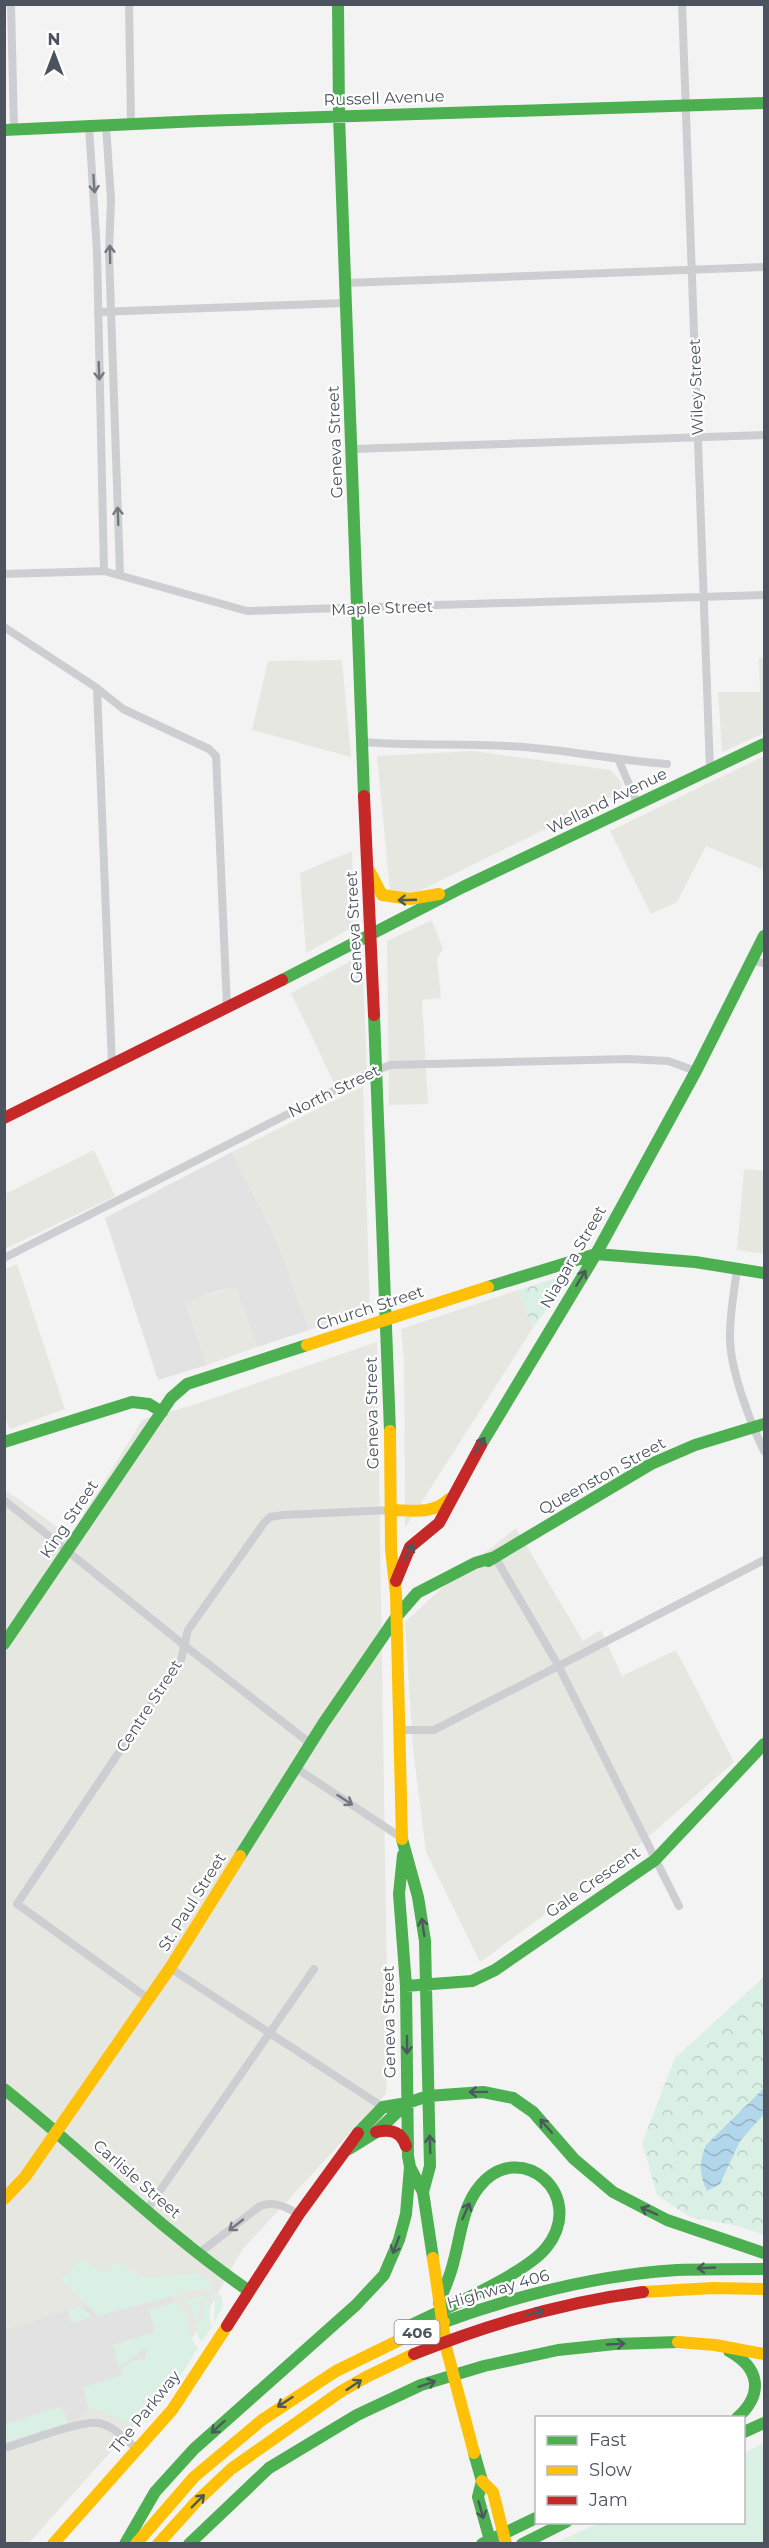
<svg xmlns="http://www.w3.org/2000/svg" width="769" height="2548" viewBox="0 0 769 2548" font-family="Montserrat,sans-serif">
	<defs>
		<pattern id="park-crowns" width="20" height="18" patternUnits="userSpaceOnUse" patternTransform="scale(1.5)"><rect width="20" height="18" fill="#dbf0e5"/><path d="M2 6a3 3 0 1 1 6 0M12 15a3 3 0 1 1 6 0" fill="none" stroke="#bed0c7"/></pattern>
		<pattern id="water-waves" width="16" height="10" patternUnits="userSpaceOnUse" patternTransform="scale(1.5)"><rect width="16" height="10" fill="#b3d7ea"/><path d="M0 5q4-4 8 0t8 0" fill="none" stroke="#94b1c1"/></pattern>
	</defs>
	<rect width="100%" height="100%" fill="#f4f3f3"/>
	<path fill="#e7e7e2" d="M764,657V733L722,752L718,692H760L759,658Z
		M342,660L351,757L252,730L268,661Z
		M473,751L610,770L619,779L622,787L619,793L401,900L394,896L390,890L377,756Z
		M764,756V870L706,846L677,902L651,914L610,831Z
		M352,851L353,927L306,953L300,873Z
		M432,920L443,949L437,959L441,998L422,1000L428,1104L389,1105L387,941Z
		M362,955L367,1069L334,1083L291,993Z
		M363,1086L370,1311L309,1330L278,1243L232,1152Z
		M94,1150L115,1196L5,1249V1194Z
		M744,1169L764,1171V1254L737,1250Z
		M17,1264L65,1409L10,1429L4,1415V1270Z
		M236,1286L257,1347L207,1365L186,1302Z
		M518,1290L533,1328L405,1528L404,1360L401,1329Z
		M377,1342L388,2049L386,2094L242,2250L159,2398L28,2544L4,2543V1489L70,1536L143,1419L190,1406Z
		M516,1528L583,1641L601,1630L622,1676L676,1650L734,1762L633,1850L480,1962L426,1852L413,1749L405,1622L452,1579Z"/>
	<path fill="#e2e2e3" d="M232,1152L278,1243L309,1330L257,1347L236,1287L217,1291L186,1303L207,1365L158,1380L105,1218Z
		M172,2293L173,2297L158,2352L149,2369L79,2419L5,2438V2330L80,2306Z"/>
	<path fill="#dbf0e5" d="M76,2258L106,2274L116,2262L146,2278L199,2273L212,2285H210V2289L172,2293L181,2294L98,2316L61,2280L78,2261Z
		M221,2294L223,2307L214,2323L215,2300L207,2296C197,2305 202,2313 194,2321L192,2308L184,2299Z
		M208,2301L211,2305L209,2318L212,2327L202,2342L198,2337L195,2325L202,2318L204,2303Z
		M172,2303C194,2308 183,2333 198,2348C187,2365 154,2424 132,2423C115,2422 108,2408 89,2410L83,2387L123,2375L121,2369L132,2361L145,2359L147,2350L143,2349L119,2367L113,2345L155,2332L149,2310Z
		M80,2306L90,2315V2318L71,2323L68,2310Z
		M60,2407L65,2413L68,2423L5,2442V2424Z
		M764,2443V2543H555L599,2523L744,2522V2453Z"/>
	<path fill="url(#park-crowns)" d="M574,1272L533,1328L518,1290Z
		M764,1977V2235L738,2226L690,2217L657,2195L642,2143L675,2058Z"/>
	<path fill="url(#water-waves)" d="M764,2088V2114L740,2141L720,2184L707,2191C699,2175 699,2161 706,2145Z"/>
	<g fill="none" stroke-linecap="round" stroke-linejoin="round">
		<path stroke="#cdced1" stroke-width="8" d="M11,4L14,129
			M129,4L131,124
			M682,4L710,770
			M106,125L111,200L109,252L120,574
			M89,126L97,252L104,571
			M346,283L764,267
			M98,312L346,303
			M353,449L764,435
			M4,574L104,571L247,611L764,595
			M4,627L97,688L123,709L209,749L216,756L227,1007
			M97,688L112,1065
			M363,742C420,747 477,742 534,748C579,752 622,761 667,764
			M619,761L638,805
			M752,961L764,963
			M4,1258L365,1075L390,1065L628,1059L668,1061L696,1071
			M737,1270C734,1291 730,1313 730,1335C729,1367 750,1422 764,1451
			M4,1500L184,1645L311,1744
			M495,1557L558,1665L679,1906
			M398,1730H434L764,1560
			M296,1768L402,1838
			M170,1968L383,2107
			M149,1999L17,1904L181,1660L188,1630L264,1523L270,1517L283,1515L390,1510
			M146,2211L314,1969
			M198,2254L260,2206C275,2200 286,2208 299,2214
			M4,2448C26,2442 79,2420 99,2423C114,2426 126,2440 137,2449"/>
		<path stroke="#4caf50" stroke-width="12" d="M338,4L339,116L364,796
			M4,130L200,121L764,103
			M282,980L463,887L764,744
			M374,1015L390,1431
			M488,1287L596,1254L695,1262L764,1273
			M4,1442L132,1402L149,1404L162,1412
			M481,1445L596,1254L696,1071L764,936
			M488,1561L651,1464L695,1445L764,1424
			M4,1644L171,1398L187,1384L307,1345
			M402,1839L418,1897L425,1941L430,2166L423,2192
			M403,1855L399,1894L406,1986L408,2156L410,2167L423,2192L433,2258
			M240,1856L323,1724L397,1616L417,1593L475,1563L495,1557
			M406,1986L472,1981L495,1970L655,1860L764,1744
			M4,2089C87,2155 162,2231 249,2291
			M428,2096L483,2092L513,2098L533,2112L574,2159L613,2192L667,2220L764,2253
			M358,2133L383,2107L407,2103L428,2096
			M349,2149L375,2133L406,2104
			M444,2322C519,2295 597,2275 677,2270C706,2269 735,2269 764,2269
			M407,2327C441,2310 524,2275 546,2248C589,2195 519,2136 479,2187C462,2208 461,2235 454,2260C451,2275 444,2289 439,2303
			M729,2351C760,2368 764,2394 737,2418
			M744,2432L764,2423
			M474,2453L482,2481L478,2497L491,2544
			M125,2544L155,2492L194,2449L356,2305L384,2275L399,2240L406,2214L410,2167
			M189,2544L269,2468L357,2415L421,2385L484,2366L558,2350L615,2344L678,2342
			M482,2544L536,2518
			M522,2544L566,2522"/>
		<path stroke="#ffc107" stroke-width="12" d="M370,872L382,895L410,899L439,894
			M307,1345L488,1287
			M390,1431L391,1550L396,1594L402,1839
			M390,1510C411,1510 433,1515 449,1499
			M4,2199L25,2177L170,1968L240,1856
			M433,2258L446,2347L474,2453
			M643,2292L713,2288L764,2289
			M678,2342L715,2345L764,2354
			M482,2481L493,2492L506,2544
			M53,2544L172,2410L227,2326
			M136,2544L194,2477L262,2420L336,2371L416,2332L444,2322
			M158,2544L196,2502L231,2469L340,2392L366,2377L414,2354"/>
		<path stroke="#c62828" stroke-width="12" d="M364,796L374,1015
			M4,1118L282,980
			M396,1581L410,1547L439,1523L481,1445
			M376,2132C390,2129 401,2131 406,2146
			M227,2326L299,2214L358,2133
			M414,2354C489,2324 563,2302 643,2292"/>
	</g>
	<defs><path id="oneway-shaft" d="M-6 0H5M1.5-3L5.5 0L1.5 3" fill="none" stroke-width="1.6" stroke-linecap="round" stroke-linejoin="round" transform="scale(1.5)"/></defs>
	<g stroke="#737880">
		<use href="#oneway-shaft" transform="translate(94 184) rotate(86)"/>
		<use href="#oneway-shaft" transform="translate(110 254) rotate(-91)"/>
		<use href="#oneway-shaft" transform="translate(99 371) rotate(88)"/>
		<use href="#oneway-shaft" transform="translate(118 516) rotate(-92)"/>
		<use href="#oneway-shaft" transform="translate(345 1800) rotate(33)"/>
		<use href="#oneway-shaft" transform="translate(236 2225) rotate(142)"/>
	</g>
	<g stroke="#4c585d">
		<use href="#oneway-shaft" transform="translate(407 900) rotate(178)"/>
		<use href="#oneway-shaft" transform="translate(581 1278) rotate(-59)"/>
		<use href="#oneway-shaft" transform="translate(480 1445) rotate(-59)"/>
		<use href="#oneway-shaft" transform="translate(409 1552) rotate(-60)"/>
		<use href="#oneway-shaft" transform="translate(423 1927) rotate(-99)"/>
		<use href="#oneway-shaft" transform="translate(407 2045) rotate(90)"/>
		<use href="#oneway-shaft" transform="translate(478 2092) rotate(179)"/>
		<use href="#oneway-shaft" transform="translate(546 2126) rotate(-131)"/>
		<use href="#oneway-shaft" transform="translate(430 2144) rotate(-92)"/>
		<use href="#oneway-shaft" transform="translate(466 2211) rotate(-66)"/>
		<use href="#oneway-shaft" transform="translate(649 2211) rotate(-156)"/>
		<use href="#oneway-shaft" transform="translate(396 2245) rotate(111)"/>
		<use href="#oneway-shaft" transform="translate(706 2268) rotate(177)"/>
		<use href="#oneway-shaft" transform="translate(535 2313) rotate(-15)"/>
		<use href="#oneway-shaft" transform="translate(616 2344) rotate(-3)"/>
		<use href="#oneway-shaft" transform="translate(427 2384) rotate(-19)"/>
		<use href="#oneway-shaft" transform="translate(354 2385) rotate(-34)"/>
		<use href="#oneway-shaft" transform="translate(285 2402) rotate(147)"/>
		<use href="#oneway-shaft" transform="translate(218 2427) rotate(138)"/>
		<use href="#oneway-shaft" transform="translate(198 2501) rotate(-45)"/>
		<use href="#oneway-shaft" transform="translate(481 2510) rotate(74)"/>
	</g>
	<g text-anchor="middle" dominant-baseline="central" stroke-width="4.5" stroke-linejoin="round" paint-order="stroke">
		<rect fill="#fff" stroke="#82878e" stroke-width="1.5" x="394.5" y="2320" width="45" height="24" rx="4.5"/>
		<g font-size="15" font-weight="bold" fill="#4c535e">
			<text x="417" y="2332">406</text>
		</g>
		<g font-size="16" fill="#4c535e" stroke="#fff">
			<text transform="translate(384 98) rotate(-2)">Russell Avenue</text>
			<text transform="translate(696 387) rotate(-92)">Wiley Street</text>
			<text transform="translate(335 442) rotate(-92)">Geneva Street</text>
			<text transform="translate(382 608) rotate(-2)">Maple Street</text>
			<text transform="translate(607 801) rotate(-26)">Welland Avenue</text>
			<text transform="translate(354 927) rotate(-93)">Geneva Street</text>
			<text transform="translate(334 1091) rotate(-26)">North Street</text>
			<text transform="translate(573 1257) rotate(-60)">Niagara Street</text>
			<text transform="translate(370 1308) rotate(-18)">Church Street</text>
			<text transform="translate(372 1413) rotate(-91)">Geneva Street</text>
			<text transform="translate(602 1476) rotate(-29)">Queenston Street</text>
			<text transform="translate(69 1519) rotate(-56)">King Street</text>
			<text transform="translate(149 1706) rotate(-57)">Centre Street</text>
			<text transform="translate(593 1882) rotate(-35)">Gale Crescent</text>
			<text transform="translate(192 1902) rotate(-58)">St. Paul Street</text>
			<text transform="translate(389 2022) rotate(-91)">Geneva Street</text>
			<text transform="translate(137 2179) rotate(41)">Carlisle Street</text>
			<text transform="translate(498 2289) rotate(-16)">Highway 406</text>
			<text transform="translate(145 2412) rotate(-51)">The Parkway</text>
		</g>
	</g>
	<rect width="769" height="2548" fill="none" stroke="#4c535e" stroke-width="12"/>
	<rect x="535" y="2416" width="210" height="108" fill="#ffffff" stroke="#b7babf" stroke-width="1.5"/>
	<rect x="547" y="2436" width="30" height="9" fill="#4caf50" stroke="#b7babf" stroke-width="1.5"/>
	<text x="589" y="2446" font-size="18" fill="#4c535e">Fast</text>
	<rect x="547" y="2466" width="30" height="9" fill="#ffc107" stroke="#b7babf" stroke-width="1.5"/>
	<text x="589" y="2476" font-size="18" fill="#4c535e">Slow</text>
	<rect x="547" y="2496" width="30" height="9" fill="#c62828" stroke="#b7babf" stroke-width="1.5"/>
	<text x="589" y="2506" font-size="18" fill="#4c535e">Jam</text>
	<g transform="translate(54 54)" stroke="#ffffff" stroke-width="4.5" paint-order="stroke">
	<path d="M0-4.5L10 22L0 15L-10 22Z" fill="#4c535e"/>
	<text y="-9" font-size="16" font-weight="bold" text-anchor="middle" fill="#4c535e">N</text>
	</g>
</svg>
